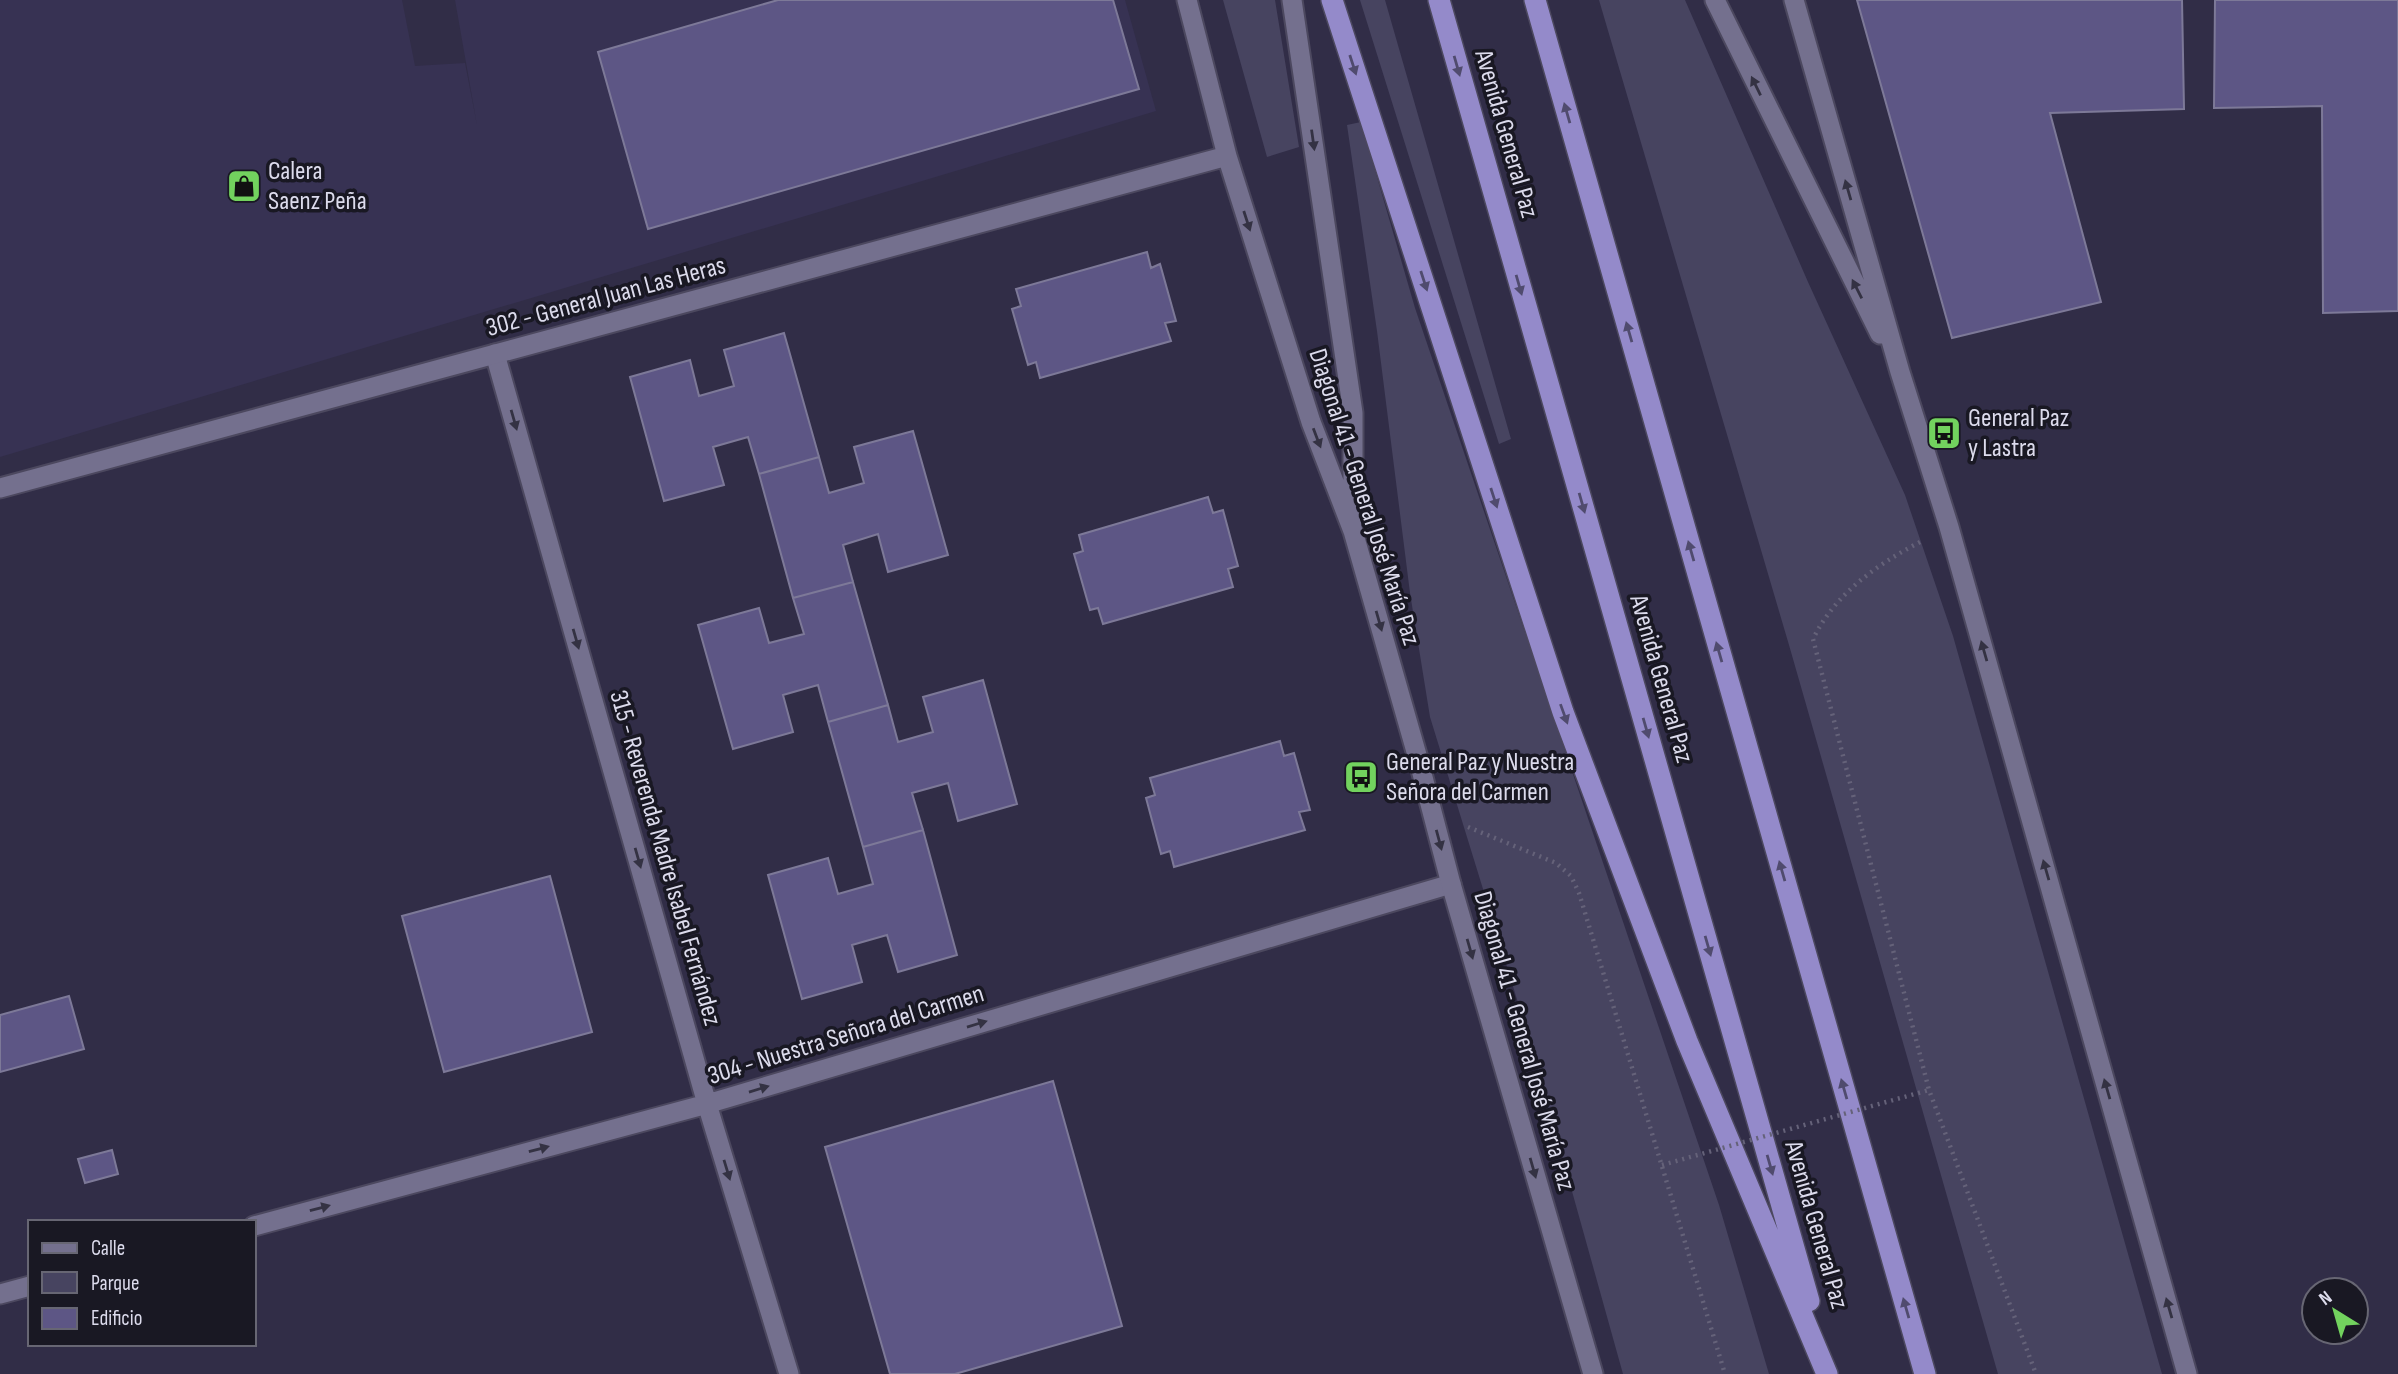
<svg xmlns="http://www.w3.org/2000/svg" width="2398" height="1374" viewBox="0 0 2398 1374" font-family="'Sofia Sans Condensed',sans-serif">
	<rect width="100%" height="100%" fill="#312d47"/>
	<path fill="#373253" d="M0,0H402L415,66L465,63L477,125L455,0H1125L1156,111L0,457Z"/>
	<path fill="#474460" d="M1223,0H1275L1299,147L1267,157Z
		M1360,0H1385L1511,439L1499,444Z
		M1599,0H1685L1808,282L1905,495L1953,636L2162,1374H1998L1789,645Z
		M1361,122L1415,308L1719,1205L1769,1374H1623L1532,1048L1430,717L1410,593L1377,331L1347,125Z"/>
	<path fill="#5d5685" stroke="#7d7998" stroke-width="2" d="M778,0H1113L1139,89L648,229L598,52Z
		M1857,0H2182L2184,109L2050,113L2101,302L1952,338Z
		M2215,0H2398V311L2323,313L2322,106L2214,108Z
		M1147,252L1151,268L1160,264L1176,321L1165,323L1171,341L1040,378L1036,362L1028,365L1012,309L1021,306L1016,289Z
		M784,333L819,457L759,474L748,437L713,447L724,485L664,501L630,377L690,360L699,396L734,386L724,350Z
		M913,431L948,555L888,572L878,534L843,545L853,582L793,598L759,474L819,457L829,493L864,483L854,447Z
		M1208,497L1213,513L1223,510L1238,566L1228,569L1233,587L1103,624L1098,608L1090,610L1074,554L1083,551L1079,535Z
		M853,582L888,705L828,722L818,685L783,695L793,732L733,749L698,625L759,608L769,643L804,634L793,598Z
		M983,680L1017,804L958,821L948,783L912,793L923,830L863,847L828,722L888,705L898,742L933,732L923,697Z
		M1280,741L1284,756L1294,753L1310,810L1299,812L1305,830L1174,867L1170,851L1161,854L1146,798L1155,795L1150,778Z
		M923,830L957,955L898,972L887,935L852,945L862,982L802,999L768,875L828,858L838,894L873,884L863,847Z
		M550,876L592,1032L444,1072L402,916Z
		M69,996L84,1049L0,1072V1015Z
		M1053,1081L1122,1326L955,1374H890L825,1147Z
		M112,1150L118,1174L85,1183L78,1159Z"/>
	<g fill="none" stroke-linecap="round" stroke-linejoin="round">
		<g stroke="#4c485f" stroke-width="23">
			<path id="minor" d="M495,354L707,1104L789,1374
				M254,1226L707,1104L1451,884
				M0,1294L30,1286"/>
		</g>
		<g stroke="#4c485f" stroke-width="23">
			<path id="tertiary" d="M1187,0L1227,156L1311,422L1353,531L1419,762L1451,884L1593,1374
				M1292,0L1353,413V520
				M1715,0L1880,334
				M1794,0L1900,372L1949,527L2187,1374
				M0,488L1227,156"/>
		</g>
		<g stroke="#4c485f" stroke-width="24">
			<path id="motorway" d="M1332,0L1563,712L1687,1041L1827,1374
				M1439,0L1809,1301
				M1535,0L1925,1374"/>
		</g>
		<path stroke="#656279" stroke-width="4.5" stroke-dasharray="2 5" stroke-linecap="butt" d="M1920,542C1876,565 1835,594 1813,639L1929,1090L2036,1374
			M1468,827L1556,863L1571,876L1579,893L1725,1374"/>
		<use href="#minor" stroke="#74708e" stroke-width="19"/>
		<use href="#tertiary" stroke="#74708e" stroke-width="19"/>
		<use href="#motorway" stroke="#948aca" stroke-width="21"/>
		<path stroke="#656279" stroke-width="4.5" stroke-dasharray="2 5" stroke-linecap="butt" d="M1662,1165L1929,1090"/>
	</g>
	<defs><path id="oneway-solid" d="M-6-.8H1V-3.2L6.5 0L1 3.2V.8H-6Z" transform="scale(1.75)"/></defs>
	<g fill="#504b6e">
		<use href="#oneway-solid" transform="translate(1353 65) rotate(72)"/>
		<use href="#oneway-solid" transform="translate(1457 66) rotate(74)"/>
		<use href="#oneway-solid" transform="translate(1567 113) rotate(-106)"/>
		<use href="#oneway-solid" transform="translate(1424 281) rotate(72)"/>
		<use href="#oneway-solid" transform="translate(1519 285) rotate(74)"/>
		<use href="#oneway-solid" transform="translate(1629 332) rotate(-106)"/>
		<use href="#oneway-solid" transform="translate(1494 498) rotate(72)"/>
		<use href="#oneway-solid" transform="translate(1582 503) rotate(74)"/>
		<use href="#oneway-solid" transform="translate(1691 551) rotate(-106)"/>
		<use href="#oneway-solid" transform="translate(1719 652) rotate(-106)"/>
		<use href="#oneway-solid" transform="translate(1564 714) rotate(70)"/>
		<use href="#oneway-solid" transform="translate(1646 728) rotate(74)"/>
		<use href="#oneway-solid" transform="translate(1782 871) rotate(-106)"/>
		<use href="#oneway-solid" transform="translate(1708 946) rotate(74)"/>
		<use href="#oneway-solid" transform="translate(1844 1089) rotate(-106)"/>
		<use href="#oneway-solid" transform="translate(1770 1165) rotate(74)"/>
		<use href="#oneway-solid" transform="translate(1906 1308) rotate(-106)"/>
	</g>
	<g fill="#343243">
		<use href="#oneway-solid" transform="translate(1756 86) rotate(-116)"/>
		<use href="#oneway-solid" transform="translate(1313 140) rotate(82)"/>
		<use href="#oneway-solid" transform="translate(1848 190) rotate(-106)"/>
		<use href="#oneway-solid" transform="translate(1247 221) rotate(72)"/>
		<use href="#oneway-solid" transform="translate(1857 289) rotate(-117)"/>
		<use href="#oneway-solid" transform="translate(514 420) rotate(74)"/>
		<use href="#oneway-solid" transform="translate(1317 438) rotate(69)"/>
		<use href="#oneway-solid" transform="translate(1379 621) rotate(74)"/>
		<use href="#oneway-solid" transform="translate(576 639) rotate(74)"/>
		<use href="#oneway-solid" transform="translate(1984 651) rotate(-106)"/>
		<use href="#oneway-solid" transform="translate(1439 840) rotate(75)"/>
		<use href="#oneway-solid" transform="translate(638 858) rotate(74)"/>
		<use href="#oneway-solid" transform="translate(2046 870) rotate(-106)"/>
		<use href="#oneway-solid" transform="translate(1470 949) rotate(74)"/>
		<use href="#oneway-solid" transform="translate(977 1024) rotate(-17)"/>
		<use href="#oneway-solid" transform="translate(759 1089) rotate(-17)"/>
		<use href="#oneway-solid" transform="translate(2107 1089) rotate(-106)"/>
		<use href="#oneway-solid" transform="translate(539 1149) rotate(-15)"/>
		<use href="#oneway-solid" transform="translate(1533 1168) rotate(74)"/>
		<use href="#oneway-solid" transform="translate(727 1170) rotate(73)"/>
		<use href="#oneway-solid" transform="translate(320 1208) rotate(-15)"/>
		<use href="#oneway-solid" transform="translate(2169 1308) rotate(-106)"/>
	</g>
	<defs>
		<g id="shop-square" transform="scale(1.75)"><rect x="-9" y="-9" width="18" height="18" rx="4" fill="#72d25e" stroke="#191823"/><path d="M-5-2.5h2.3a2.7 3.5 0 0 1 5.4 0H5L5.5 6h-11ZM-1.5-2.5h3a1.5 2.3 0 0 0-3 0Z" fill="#111"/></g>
		<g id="bus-square" transform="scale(1.75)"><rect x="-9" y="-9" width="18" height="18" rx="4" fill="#72d25e" stroke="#191823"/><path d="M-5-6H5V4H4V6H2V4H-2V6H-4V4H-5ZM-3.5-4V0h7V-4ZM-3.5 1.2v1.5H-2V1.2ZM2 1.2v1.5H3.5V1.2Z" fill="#111"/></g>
	</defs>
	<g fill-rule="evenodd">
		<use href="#shop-square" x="244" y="186"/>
		<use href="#bus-square" x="1944" y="433"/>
		<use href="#bus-square" x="1361" y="777"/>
	</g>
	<g text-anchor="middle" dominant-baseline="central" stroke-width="7" stroke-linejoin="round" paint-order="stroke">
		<g font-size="26" fill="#dcdbec" stroke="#191823">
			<text transform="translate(1506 134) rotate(74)">Avenida General Paz</text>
			<text transform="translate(606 297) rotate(-15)">302 - General Juan Las Heras</text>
			<text transform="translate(1364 497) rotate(72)">Diagonal 41 - General José María Paz</text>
			<text transform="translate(1661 679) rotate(74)">Avenida General Paz</text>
			<text transform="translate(665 858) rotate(74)">315 - Reverenda Madre Isabel Fernández</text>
			<text transform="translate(846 1035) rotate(-17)">304 - Nuestra Señora del Carmen</text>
			<text transform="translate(1524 1041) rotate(74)">Diagonal 41 - General José María Paz</text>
			<text transform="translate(1816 1225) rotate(74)">Avenida General Paz</text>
		</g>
		<g font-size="26" fill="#dcdbec" stroke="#191823" text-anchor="start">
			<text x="268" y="171">Calera<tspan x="268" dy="30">Saenz Peña</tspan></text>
			<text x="1968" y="418">General Paz<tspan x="1968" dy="30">y Lastra</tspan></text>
			<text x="1386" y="762">General Paz y Nuestra<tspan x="1386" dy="30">Señora del Carmen</tspan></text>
		</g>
	</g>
	<rect x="28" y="1220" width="228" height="126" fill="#191823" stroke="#676673" stroke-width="2"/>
	<rect x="42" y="1243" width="35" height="10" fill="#74708e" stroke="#676673" stroke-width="2"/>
	<text x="91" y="1255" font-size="21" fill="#dcdbec">Calle</text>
	<rect x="42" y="1272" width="35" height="21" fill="#474460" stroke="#676673" stroke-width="2"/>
	<text x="91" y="1290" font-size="21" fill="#dcdbec">Parque</text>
	<rect x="42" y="1308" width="35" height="21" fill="#5d5685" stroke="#676673" stroke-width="2"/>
	<text x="91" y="1325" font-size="21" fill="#dcdbec">Edificio</text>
	<g transform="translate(2335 1311) rotate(323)"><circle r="33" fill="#191823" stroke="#676673" stroke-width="2"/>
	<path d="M0-5L12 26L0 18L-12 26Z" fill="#72d25e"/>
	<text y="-10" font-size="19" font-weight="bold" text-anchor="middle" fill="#dcdbec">N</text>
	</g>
</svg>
